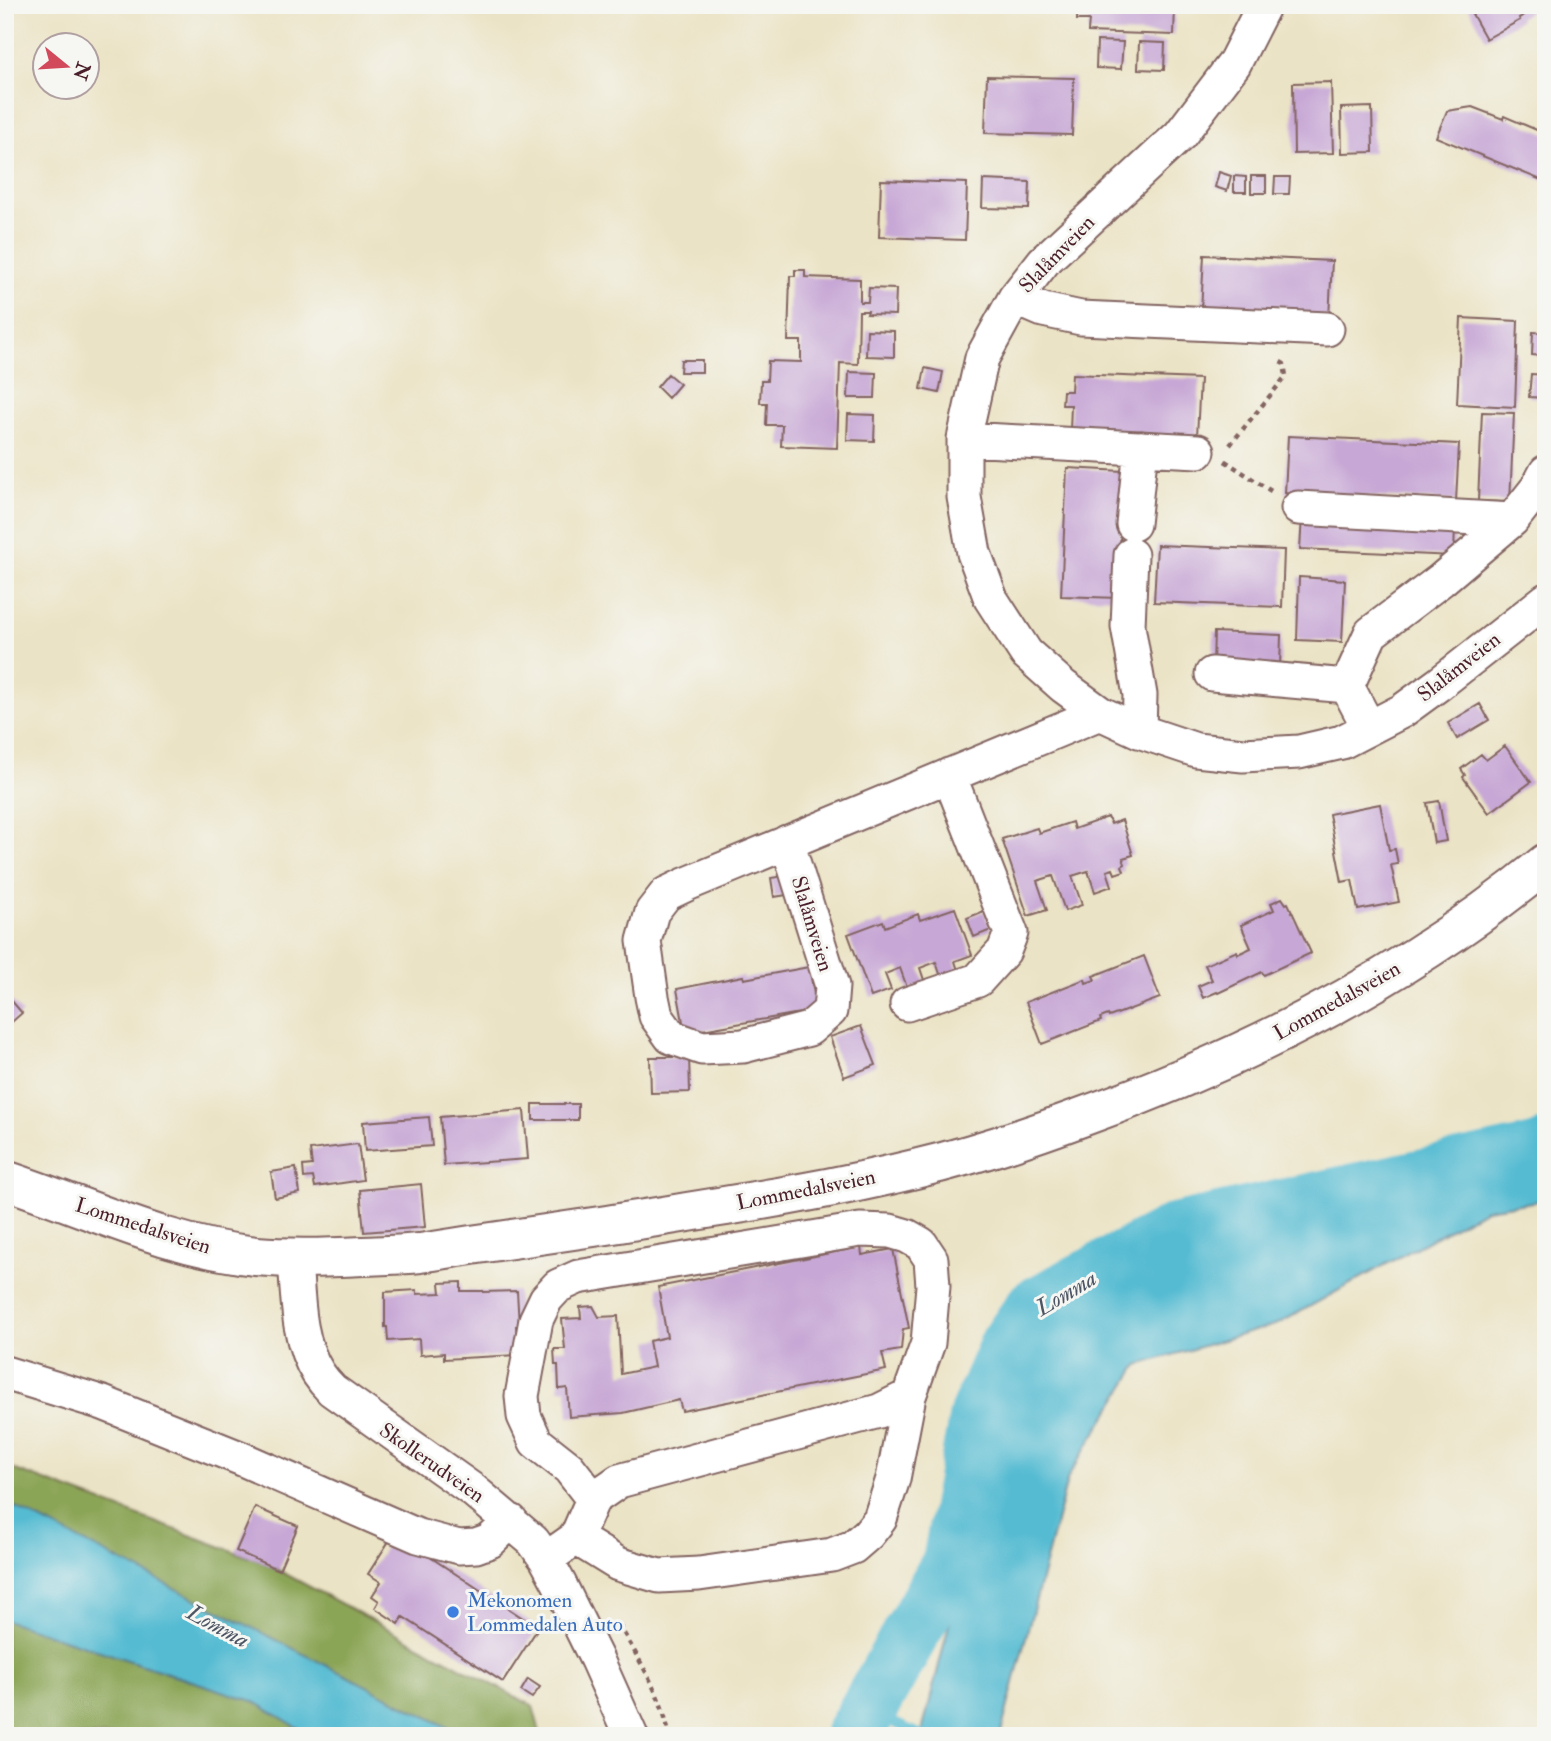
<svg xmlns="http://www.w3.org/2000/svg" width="1551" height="1741" viewBox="0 0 1551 1741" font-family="'IM FELL Double Pica',serif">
	<rect width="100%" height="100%" fill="#f6f6f2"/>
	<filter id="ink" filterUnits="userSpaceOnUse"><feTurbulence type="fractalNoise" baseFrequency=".0143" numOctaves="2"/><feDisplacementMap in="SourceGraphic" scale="14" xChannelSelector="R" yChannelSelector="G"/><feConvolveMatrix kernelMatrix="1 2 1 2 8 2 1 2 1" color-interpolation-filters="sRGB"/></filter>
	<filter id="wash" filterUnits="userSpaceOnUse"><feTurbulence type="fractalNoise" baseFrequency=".00686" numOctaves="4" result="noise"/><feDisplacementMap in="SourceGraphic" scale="28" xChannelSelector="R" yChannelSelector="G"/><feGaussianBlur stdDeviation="1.57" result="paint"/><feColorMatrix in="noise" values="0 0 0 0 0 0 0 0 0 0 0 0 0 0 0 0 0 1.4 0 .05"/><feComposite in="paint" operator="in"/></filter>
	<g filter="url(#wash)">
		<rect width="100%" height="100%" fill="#ebe3c5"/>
		<path fill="#8ba557" stroke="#6a6241" stroke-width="2" d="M5,1466L265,1563L533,1706L541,1736H5Z"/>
		<path fill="#54bbd2" stroke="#4f6d7e" stroke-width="2" d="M1381,1158L1518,1180L1546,1173V1200L1486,1209L1278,1324L1138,1365L1068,1477L1000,1736H921L1021,1339Z
			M5,1502L465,1736H312L253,1701L5,1620Z"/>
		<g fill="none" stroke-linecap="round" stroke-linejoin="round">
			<path stroke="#54bbd2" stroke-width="10" d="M867,1711L924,1736"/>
			<path stroke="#54bbd2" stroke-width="58" d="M853,1736L951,1562L978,1415L1008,1345L1034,1307L1178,1231L1539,1152L1546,1149"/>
		</g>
		<g id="blocks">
			<path fill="#c7a7d5" d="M1078,5H1175L1174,35L1088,32L1089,20H1077Z
				M1467,5H1541L1519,18L1520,20L1486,39Z
				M1097,41L1123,42L1121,69L1096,68Z
				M1139,42L1165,43L1164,70L1138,69Z
				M987,76L1074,78L1072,135L985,133Z
				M1331,82L1333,153L1294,154L1293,83Z
				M1372,107L1373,152L1342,153L1341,108Z
				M1472,107L1503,119L1504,116L1546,134V182L1436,137L1447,111Z
				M1219,172L1231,176L1227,191L1215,187Z
				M1234,176L1246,177V192H1234Z
				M1251,176H1266V193H1251Z
				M1275,177H1290L1289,194H1274Z
				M881,180L967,183L965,240L879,237Z
				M983,180L1030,182L1029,209L982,208Z
				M1204,255L1332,261L1329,318L1201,312Z
				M795,270H805V277L860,279V302H868L869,288L896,289L895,315L867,314L868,311H859L858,364L840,363L837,448L781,446L782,425H766L767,403H760L761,381H767L768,361L801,362V341H788L790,276H795Z
				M1461,318L1518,321L1515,407L1457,404Z
				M867,330L894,331V357L866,356Z
				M1533,332L1546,333V356L1532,355Z
				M681,360H702V372H680Z
				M925,368L943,372L939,393L921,389Z
				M849,372L876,373L875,398H848Z
				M668,374L680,384L668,398L657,387Z
				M1072,374L1200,379L1197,436L1070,431L1071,405H1062L1063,391H1071Z
				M1531,374L1546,375V398L1529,397Z
				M1482,412L1514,413L1510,502L1478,501Z
				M848,414L875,415L874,441L847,440Z
				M1288,436L1459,444L1456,501L1285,493Z
				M1067,468L1123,471L1118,598L1061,596Z
				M1302,517L1455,524L1454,556L1300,549Z
				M1157,545L1284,550L1282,607L1154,602Z
				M1299,577L1345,580L1342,642L1297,640Z
				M1214,632L1281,635L1280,667L1213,664Z
				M1480,704L1489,720L1457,739L1448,723Z
				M1505,746L1531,782L1489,813L1463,777L1465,775L1461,769L1481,754L1486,760Z
				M1439,801L1446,841L1434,843L1427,803Z
				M1380,804L1389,850L1395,849L1398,864L1391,865L1399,902L1358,910L1352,880L1342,882L1329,814Z
				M1108,817L1111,824L1122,820L1133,855L1123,858L1125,864L1122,866L1124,871L1115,874L1113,869L1107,871L1112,886L1095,892L1088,871L1072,876L1082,905L1065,911L1053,876L1037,881L1047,910L1028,916L1002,839L1037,828L1039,833L1072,822L1074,829Z
				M784,876L787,895L774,897L771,878Z
				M1282,898L1286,904L1288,903L1311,953L1264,975L1262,972L1218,993L1217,992L1203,998L1198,986L1212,980L1205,965L1237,951L1238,954L1251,948L1241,925L1274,910L1271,903Z
				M955,908L972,955L955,961L960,977L943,983L936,962L920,968L925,983L908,990L900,968L885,974L891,990L871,997L848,934L883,921L885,927L918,914L920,920Z
				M984,911L991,930L974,937L967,918Z
				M1144,956L1160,998L1109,1017L1108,1015L1100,1018L1101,1021L1042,1044L1026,1002L1085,979L1086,983L1095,980L1093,976Z
				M809,967L817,1010L685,1033L677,989L743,976L744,979Z
				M5,993L22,1013L5,1028Z
				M861,1026L876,1065L844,1077L830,1037Z
				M650,1057H689L690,1092L651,1093Z
				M533,1104H578V1120H533Z
				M524,1110L528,1159L444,1165L440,1117Z
				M429,1117L432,1146L365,1151L363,1122Z
				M358,1144L363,1180L315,1187L313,1177L304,1178L303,1166L312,1165L310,1150Z
				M296,1168L300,1193L275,1198L271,1172Z
				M421,1184L425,1227L364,1232L360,1190Z
				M861,1247L862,1255L893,1249L909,1328L903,1329L901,1350L882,1353L886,1370L682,1411L679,1400L623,1413L569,1417L567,1388L559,1389L558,1365H555L554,1349H565L562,1319L581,1318L580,1307L593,1306L599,1317L618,1316L621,1374L654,1367L649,1341L667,1337L658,1287Z
				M461,1282V1291H483V1292L517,1291L519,1326H516L518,1355L444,1359V1353L420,1355L419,1339L388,1341L387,1327H385V1292L417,1290V1294L441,1293L440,1283Z
				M255,1507L298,1526L279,1570L236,1551Z
				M391,1538L407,1542L538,1628L503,1682L403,1617L399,1624L375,1608L379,1601L372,1596L381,1582L368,1574Z
				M528,1679L540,1687L532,1698L521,1691Z"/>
		</g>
	</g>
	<g filter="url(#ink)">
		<use href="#blocks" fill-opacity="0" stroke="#826461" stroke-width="2"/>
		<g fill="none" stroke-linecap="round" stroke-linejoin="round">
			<g stroke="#826461" stroke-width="37">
				<path id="minor" d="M1264,5L1234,64L1180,135L1044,261L1015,298L982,358L964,439V497L974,553L991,599L1026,653L1063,686L1100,713L1139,731L1196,750L1243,755L1299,752L1342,742L1402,711L1439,684L1546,600
					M1015,298L1043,310L1081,318L1327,329
					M964,439L1198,451
					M1298,508L1512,520
					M1133,524L1141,448
					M1131,555L1128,626L1140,695L1139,731
					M1212,674L1347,686
					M1369,728L1347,686L1371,633L1441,580L1512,520L1538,487L1546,472
					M787,842L832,986L830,1011L809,1029L743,1046L702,1048L671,1037L656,1016L652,997L644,941L652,912L666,894L687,884L1100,713
					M907,1004L978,980L1004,951L1011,933L949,775
					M295,1259C298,1296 297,1340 318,1373C322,1379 327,1385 332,1390L474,1491L533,1541L546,1559L559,1583L597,1660L631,1736
					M5,1373L103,1403L240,1458L418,1536L459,1547L476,1546L490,1541L511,1521
					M576,1538L618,1564L659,1576L699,1574L832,1555L853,1547L868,1534L880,1519L893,1479L909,1396
					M546,1559L576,1538L593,1499L619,1481L879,1411L909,1396L928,1343L933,1286L931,1259L921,1244L907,1236L890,1231L860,1230L578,1277L558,1286L546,1299L536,1320L522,1396L524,1416L536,1442L569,1468L593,1499"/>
			</g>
			<g stroke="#826461" stroke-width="42">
				<path id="major" d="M5,1180C88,1207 168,1247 256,1256C292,1259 327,1258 363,1256C382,1255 401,1255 420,1253C442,1250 464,1246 485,1243C526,1237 567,1231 607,1225C710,1208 813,1194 915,1169C970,1156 1025,1138 1079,1118C1247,1058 1407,977 1546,863"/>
			</g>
			<path stroke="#826461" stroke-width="4.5" stroke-dasharray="5 5" stroke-linecap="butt" d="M1230,445L1286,376L1284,364L1277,360
				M1225,461L1271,491
				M619,1625C638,1658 664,1698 669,1736"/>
			<use href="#minor" stroke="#fff" stroke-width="33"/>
			<use href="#major" stroke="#fff" stroke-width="38"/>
		</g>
	</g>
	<circle fill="#3f7fe0" stroke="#f6f6f2" stroke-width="2.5" cx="453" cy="1612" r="7"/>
	<g text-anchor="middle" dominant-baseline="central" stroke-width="6" stroke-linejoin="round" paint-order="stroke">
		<g font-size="21" fill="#4a1f2b" stroke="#f6f6f2">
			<text transform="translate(1057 254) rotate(-46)">Slalåmveien</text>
			<text transform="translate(1459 667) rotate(-38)">Slalåmveien</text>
			<text transform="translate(812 924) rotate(73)">Slalåmveien</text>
			<text transform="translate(1337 1001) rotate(-29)">Lommedalsveien</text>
			<text transform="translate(806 1190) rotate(-11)">Lommedalsveien</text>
			<text transform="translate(143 1226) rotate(18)">Lommedalsveien</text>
			<text transform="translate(432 1463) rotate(35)">Skollerudveien</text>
		</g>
		<g font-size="21" fill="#366cbe" stroke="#f6f6f2" text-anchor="start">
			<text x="467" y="1600">Mekonomen<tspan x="467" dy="24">Lommedalen Auto</tspan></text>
		</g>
		<g font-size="23" font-style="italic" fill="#4e5665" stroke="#f6f6f2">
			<text transform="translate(1066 1293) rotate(-31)">Lomma</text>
			<text transform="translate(218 1626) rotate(28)">Lomma</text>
		</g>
	</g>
	<rect width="1551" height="1741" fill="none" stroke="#f6f6f2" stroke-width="28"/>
	<g transform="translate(66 66) rotate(108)"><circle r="33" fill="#f6f6f2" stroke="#b1a0a2" stroke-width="2"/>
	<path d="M0-5L12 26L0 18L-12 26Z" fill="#d1495b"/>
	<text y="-10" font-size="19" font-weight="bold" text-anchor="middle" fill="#4a1f2b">N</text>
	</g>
</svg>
